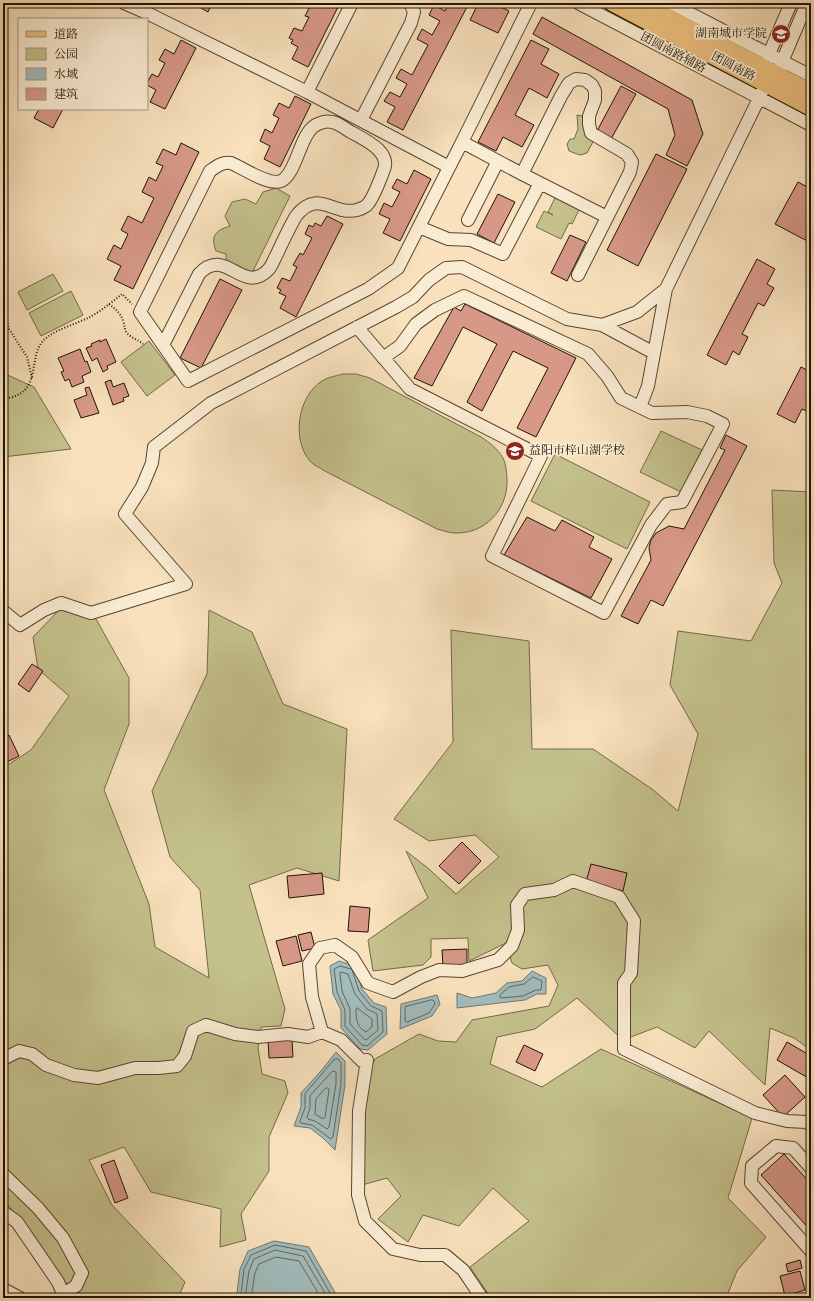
<svg xmlns="http://www.w3.org/2000/svg" width="814" height="1301" viewBox="0 0 814 1301" font-family="'Sorts Mill Goudy','Noto Serif SC',serif">
	<rect width="100%" height="100%" fill="#f8e1bc"/>
	<filter id="stains"><feTurbulence type="fractalNoise" baseFrequency=".005" numOctaves="4"/><feColorMatrix values="0 0 0 0 .2 0 0 0 0 .09 0 0 0 0 .02 0 0 0 .5 -.17"/></filter>
	<radialGradient id="worn" r=".72"><stop offset=".6" stop-color="#630" stop-opacity="0"/><stop offset="1" stop-color="#630" stop-opacity=".3"/></radialGradient>
	<path fill="#c4c18c" stroke="#726a46" d="M577,115L586,117L594,140L587,153L580,155L569,151L567,144L570,139H574L578,129Z
		M276,188L290,196L253,271L246,273L226,263V254L216,251C210,236 216,230 230,226L225,216L232,202L245,199L256,204L263,192Z
		M556,196L580,208L572,224L569,223L561,239L536,227L544,211L553,215L548,212Z
		M53,274L63,291L27,310L18,292Z
		M71,291L83,315L41,336L29,313Z
		M149,341L175,375L147,396L121,362Z
		M3,373L34,387L71,449L3,457Z
		M343,374H356L370,378L481,437C490,443 497,448 503,458C506,464 507,474 507,482C507,510 485,534 455,533C449,533 442,530 437,529L323,470C319,467 313,465 310,461C291,439 298,396 322,381C328,377 336,376 343,374Z
		M661,431L702,450L681,492L640,472Z
		M555,454L650,502L627,549L531,501Z
		M772,490L811,492V1050L794,1038L770,1028L765,1085L709,1031L695,1048L657,1027L623,1040L577,998L535,1029L497,1037L490,1064L542,1087L601,1049L752,1118L728,1198L766,1237L737,1271L726,1298H491L470,1267L529,1221L493,1188L459,1226L423,1215L408,1242L378,1219L401,1196L387,1178L355,1187L358,1094L375,1059L419,1034L438,1041L456,1042L472,1020L549,1006L558,985L548,965L522,969L512,963L506,943L469,961L468,938L431,939V957L423,965L373,971L368,940L428,898L406,851L429,869L456,894L499,857L475,835L429,841L394,819L453,742L451,630L529,641L532,749H593L652,789L678,811L698,734L670,685L678,631L751,641L782,583L774,563Z
		M61,608L96,619L129,678V724L104,790L149,904L155,947L209,978L200,890L170,857L152,791L207,674L209,610L252,632L283,704L347,729L339,881L297,868L249,885L285,1009L281,1026L261,1027L258,1048L262,1074L285,1081L288,1093L269,1137V1171L241,1214L246,1240L220,1247L221,1209L151,1192L124,1147L89,1160L112,1205L185,1282L178,1298H64L59,1275L9,1206L3,1202V768L31,750L69,696L38,669L33,637Z"/>
	<path fill="#a2bbbb" stroke="#6e7871" d="M339,961L355,966L362,989L374,1003L386,1007L387,1034L368,1050L360,1049L341,1028V1010L333,994L330,966Z
		M532,971L546,978V994H537L525,1000L457,1008V993L472,998L496,993L507,983L522,981Z
		M437,995L440,1004L432,1016L400,1029L401,1004Z
		M336,1052L345,1061V1085L335,1150L323,1138L310,1128L294,1126L301,1107V1093L321,1071Z
		M274,1241L309,1247L337,1296L336,1298H233L237,1293L240,1269L248,1251Z"/>
	<g fill="none" stroke-linecap="round" stroke-linejoin="round">
		<path stroke="#62675e" stroke-width="1" d="M351,969L340,966L334,969L337,992L345,1010V1026L362,1045L367,1046L383,1032L382,1011L371,1006L359,991L352,970
			M341,972L348,974L355,994L367,1009L377,1014L378,1030L366,1040L364,1039L350,1024V1009L342,991L340,974Z
			M533,977L542,981L541,990H536L523,996L501,998L500,997V995L509,987L524,984Z
			M432,1000L434,1001L435,1004L429,1013L407,1022L405,1021V1007Z
			M357,1008L372,1019V1027L366,1032C357,1027 356,1020 356,1010Z
			M335,1059H338L341,1063V1084L333,1137L331,1139L312,1125L301,1123L300,1121L305,1108V1094Z
			M333,1071L336,1072V1084L329,1127L327,1129L315,1121L308,1119L307,1117L310,1108V1096Z
			M326,1088H328L329,1090L325,1117L323,1119L315,1114L316,1099Z
			M238,1298L241,1294L244,1269L251,1255L275,1245L306,1251L333,1298
			M245,1298L249,1271L254,1259L275,1250L303,1256L328,1298
			M251,1298L255,1273L259,1264L276,1257L299,1261L321,1298"/>
	</g>
	<path fill="#d79888" stroke="#211301" d="M192,3H212L208,12Z
		M316,3H340L308,67L292,59L298,47L291,43L293,40L289,38L294,28L302,31L309,17L305,16L311,4L315,5Z
		M449,3H464L468,5L403,130L387,122L395,107L384,101L390,92L400,97L407,84L396,78L401,69L412,75L428,45L417,39L422,29L432,35L440,21L429,15L434,5L445,11Z
		M476,3H493L509,11L498,33L470,20L478,4Z
		M542,17L692,100L703,134L687,166L666,155L675,135L668,109L533,34Z
		M181,40L196,48L165,109L150,102L156,90L147,85V83L152,74L158,77L165,63L159,60L165,49L174,54Z
		M531,40L549,49L541,64L559,74L547,98L529,88L515,115L534,125L522,147L503,137L496,151L478,142Z
		M621,86L636,94L611,139L597,131Z
		M295,96L311,104L280,167L264,159L270,146L260,141L265,129L272,133L279,118L273,115L279,103L289,108Z
		M39,109H63L53,128L34,118Z
		M181,143L199,152L133,289L114,280L121,266L107,259L114,245L121,249L128,234L121,230L128,216L142,223L154,198L142,192L149,177L156,181L163,166L156,163L163,149L176,155Z
		M656,154L687,169L638,266L607,250Z
		M414,170L431,179L400,241L383,233L390,219L379,214L384,203L392,207L400,192L392,188L397,179L407,184Z
		M798,182L811,189V243L775,224Z
		M498,194L515,202L494,243L477,234Z
		M327,216L343,224L296,317L280,308L286,296L279,293L281,290L277,288L282,278L290,281L297,267L293,265L300,253L303,255L312,238L305,234L309,225L313,227L315,223L321,226Z
		M570,235L586,242L567,281L551,273Z
		M757,259L775,269L767,284L774,288L764,306L758,303L742,334L748,337L739,355L733,351L726,365L707,355Z
		M220,279L242,290L201,368L180,358Z
		M465,304L576,358L536,437L517,428L548,368L513,351L482,411L467,402L497,344L463,327L432,386L414,378L454,307L461,311Z
		M106,339L116,362L107,366L108,369L103,372L97,358L92,361L86,348L92,346L91,344L100,340V342Z
		M80,349L85,362L87,361L91,372L82,376L84,382L72,387L69,379L65,381L61,372L64,371L58,358Z
		M801,367L811,372V407L809,412L802,409L795,423L777,414Z
		M111,380L113,387L124,383L129,396L123,398L124,401L113,405L105,382Z
		M89,387L99,413L81,418L74,400L87,395L85,388Z
		M726,435L747,446L663,606L651,600L638,624L621,616L651,560L649,548L651,540L656,533L669,526L684,529L725,450L720,448Z
		M527,517L555,531L562,520L594,537L589,547L612,559L591,598L504,555Z
		M32,664L43,671L29,692L18,684Z
		M9,735L19,756L3,764V738Z
		M462,842L481,861L459,884L439,866Z
		M591,864L627,873L623,891L586,882Z
		M322,873L324,894L289,898L287,876Z
		M350,906L370,908L368,932L348,931Z
		M311,932L315,948L302,951L298,935Z
		M296,936L302,961L283,966L276,941Z
		M467,949V966L443,967L442,950Z
		M292,1039L293,1057L269,1058L268,1040Z
		M787,1042L811,1056V1077L810,1079L777,1060Z
		M524,1045L543,1054L535,1071L516,1062Z
		M785,1075L805,1097L783,1117L763,1095Z
		M784,1154L811,1184V1231L761,1175Z
		M114,1160L128,1198L115,1203L101,1165Z
		M800,1260L802,1268L788,1272L786,1264Z
		M800,1271L805,1290L785,1296L780,1276Z"/>
	<g fill="none" stroke-linecap="round" stroke-linejoin="round">
		<g stroke="#574630" stroke-width="14">
			<path id="minor" d="M124,3L147,13L307,92
				M352,3L307,92L449,167
				M531,3L462,142L522,174L561,96L569,83L576,79L585,80L592,85L595,91V100L589,116V124L591,133L627,154L632,162L630,172L578,275
				M578,3L811,125
				M670,3L811,76
				M766,61L791,3
				M779,69L807,3
				M361,120L411,23L414,12L410,3
				M522,174L607,217
				M468,220L498,161
				M419,227L448,239L471,240L503,254L540,183
				M602,325L654,353
				M357,327L410,389L541,456L492,556L604,613L651,525L667,504L682,502L723,424L707,416L687,412L652,413L621,398L607,376L588,354L464,296L435,310L416,324L400,346L383,358
				M163,345L140,312L210,171C217,166 222,162 231,163C243,168 269,186 281,181C297,175 300,130 318,124C322,122 327,121 332,122C339,123 345,129 351,132C365,140 393,152 383,172C380,180 373,199 367,205C365,207 360,209 357,210C333,216 318,188 296,216C289,228 283,241 277,254C274,259 272,266 268,270C242,296 226,245 199,274L163,345L188,381L368,289L398,268L462,142
				M640,407L648,386L666,289
				M3,611L20,625L44,610L61,603L91,613L186,584L125,514L142,487L152,463L154,447L211,403L396,307L413,297L429,280L446,268L462,267L567,319L602,325L637,312L666,289L766,84
				M322,1032L312,997L309,964L320,948L335,945L352,957L368,983L393,992L421,977L439,970L462,971L498,960L512,946L518,930L517,905L525,894L554,890L573,881L619,897L634,921L631,973L624,983V1049L755,1113L787,1121L806,1122L811,1125
				M3,1059L19,1051L32,1054L46,1065L74,1075L98,1078L135,1068H159L177,1066L185,1056L193,1031L206,1025L235,1034L258,1037L288,1034L308,1037L322,1032L341,1040L362,1061L367,1060L359,1111L358,1195L365,1221L393,1249L420,1255H445L463,1270L482,1298
				M811,1168L793,1148L776,1146L752,1166L751,1183L811,1251
				M3,1174L38,1208L63,1238L82,1273L76,1286L63,1294
				M3,1212L17,1222L58,1282L63,1294L61,1298
				M3,1289L20,1298"/>
		</g>
		<g stroke="#211301" stroke-width="18">
			<path id="major" d="M612,3L811,108
				M642,3L763,67L811,92"/>
		</g>
		<path stroke="#211301" stroke-width="2" stroke-dasharray="1 2" stroke-linecap="butt" d="M3,250L5,264L3,283
			M109,304C115,309 121,313 123,321C125,326 124,329 127,333C131,338 139,340 143,344
			M3,312L6,317L9,329L27,357L32,378
			M3,398C7,398 12,398 15,396C40,387 29,356 43,341C53,330 76,324 90,317C101,311 112,302 122,294L132,304"/>
		<use href="#minor" stroke="#faecd3" stroke-width="12"/>
		<use href="#major" stroke="#ecc07e" stroke-width="16"/>
	</g>
	<defs>
		<g id="university-disc" transform="scale(1)"><circle r="9.5" fill="#8f2418" stroke="#faecd3"/><path d="M0-5L7-2L0 1L-7-2ZM-4 1L0 2.5L4 1V4Q0 6-4 4Z" fill="#fff"/></g>
		<g id="school-disc" transform="scale(1)"><circle r="9.5" fill="#8f2418" stroke="#faecd3"/><path d="M0-5L7-2L0 1L-7-2ZM-4 1L0 2.5L4 1V4Q0 6-4 4Z" fill="#fff"/></g>
	</defs>
	<g fill-rule="evenodd">
		<use href="#university-disc" x="781" y="34"/>
		<use href="#school-disc" x="515" y="451"/>
	</g>
	<g text-anchor="middle" dominant-baseline="central" stroke-width="3.5" stroke-linejoin="round" paint-order="stroke">
		<g font-size="12" fill="#211301" stroke="#faecd3" text-anchor="end">
			<text x="767" y="34">湖南城市学院</text>
			<text x="529" y="451" text-anchor="start">益阳市梓山湖学校</text>
		</g>
		<g font-size="12" fill="#211301" stroke="#faecd3">
			<text transform="translate(673 53) rotate(28)">团圆南路辅路</text>
			<text transform="translate(733 67) rotate(28)">团圆南路</text>
		</g>
	</g>
	<rect width="814" height="1301" fill="none" stroke="#f8e1bc" stroke-width="16"/>
	<rect x="4" y="4" width="806" height="1293" fill="none" stroke="#211301" stroke-width="2"/>
	<rect x="8" y="8" width="798" height="1285" fill="none" stroke="#211301"/>
	<rect x="18" y="18" width="130" height="92" fill="#faecd3" stroke="#a3957f"/>
	<rect x="26" y="31" width="20" height="6" fill="#ecc07e" stroke="#a3957f"/>
	<text x="54" y="38" font-size="12" fill="#211301">道路</text>
	<rect x="26" y="48" width="20" height="12" fill="#c4c18c" stroke="#a3957f"/>
	<text x="54" y="58" font-size="12" fill="#211301">公园</text>
	<rect x="26" y="68" width="20" height="12" fill="#a2bbbb" stroke="#a3957f"/>
	<text x="54" y="78" font-size="12" fill="#211301">水域</text>
	<rect x="26" y="88" width="20" height="12" fill="#d79888" stroke="#a3957f"/>
	<text x="54" y="98" font-size="12" fill="#211301">建筑</text>
	<rect width="100%" height="100%" filter="url(#stains)"/>
	<rect width="100%" height="100%" fill="url(#worn)"/>
</svg>
